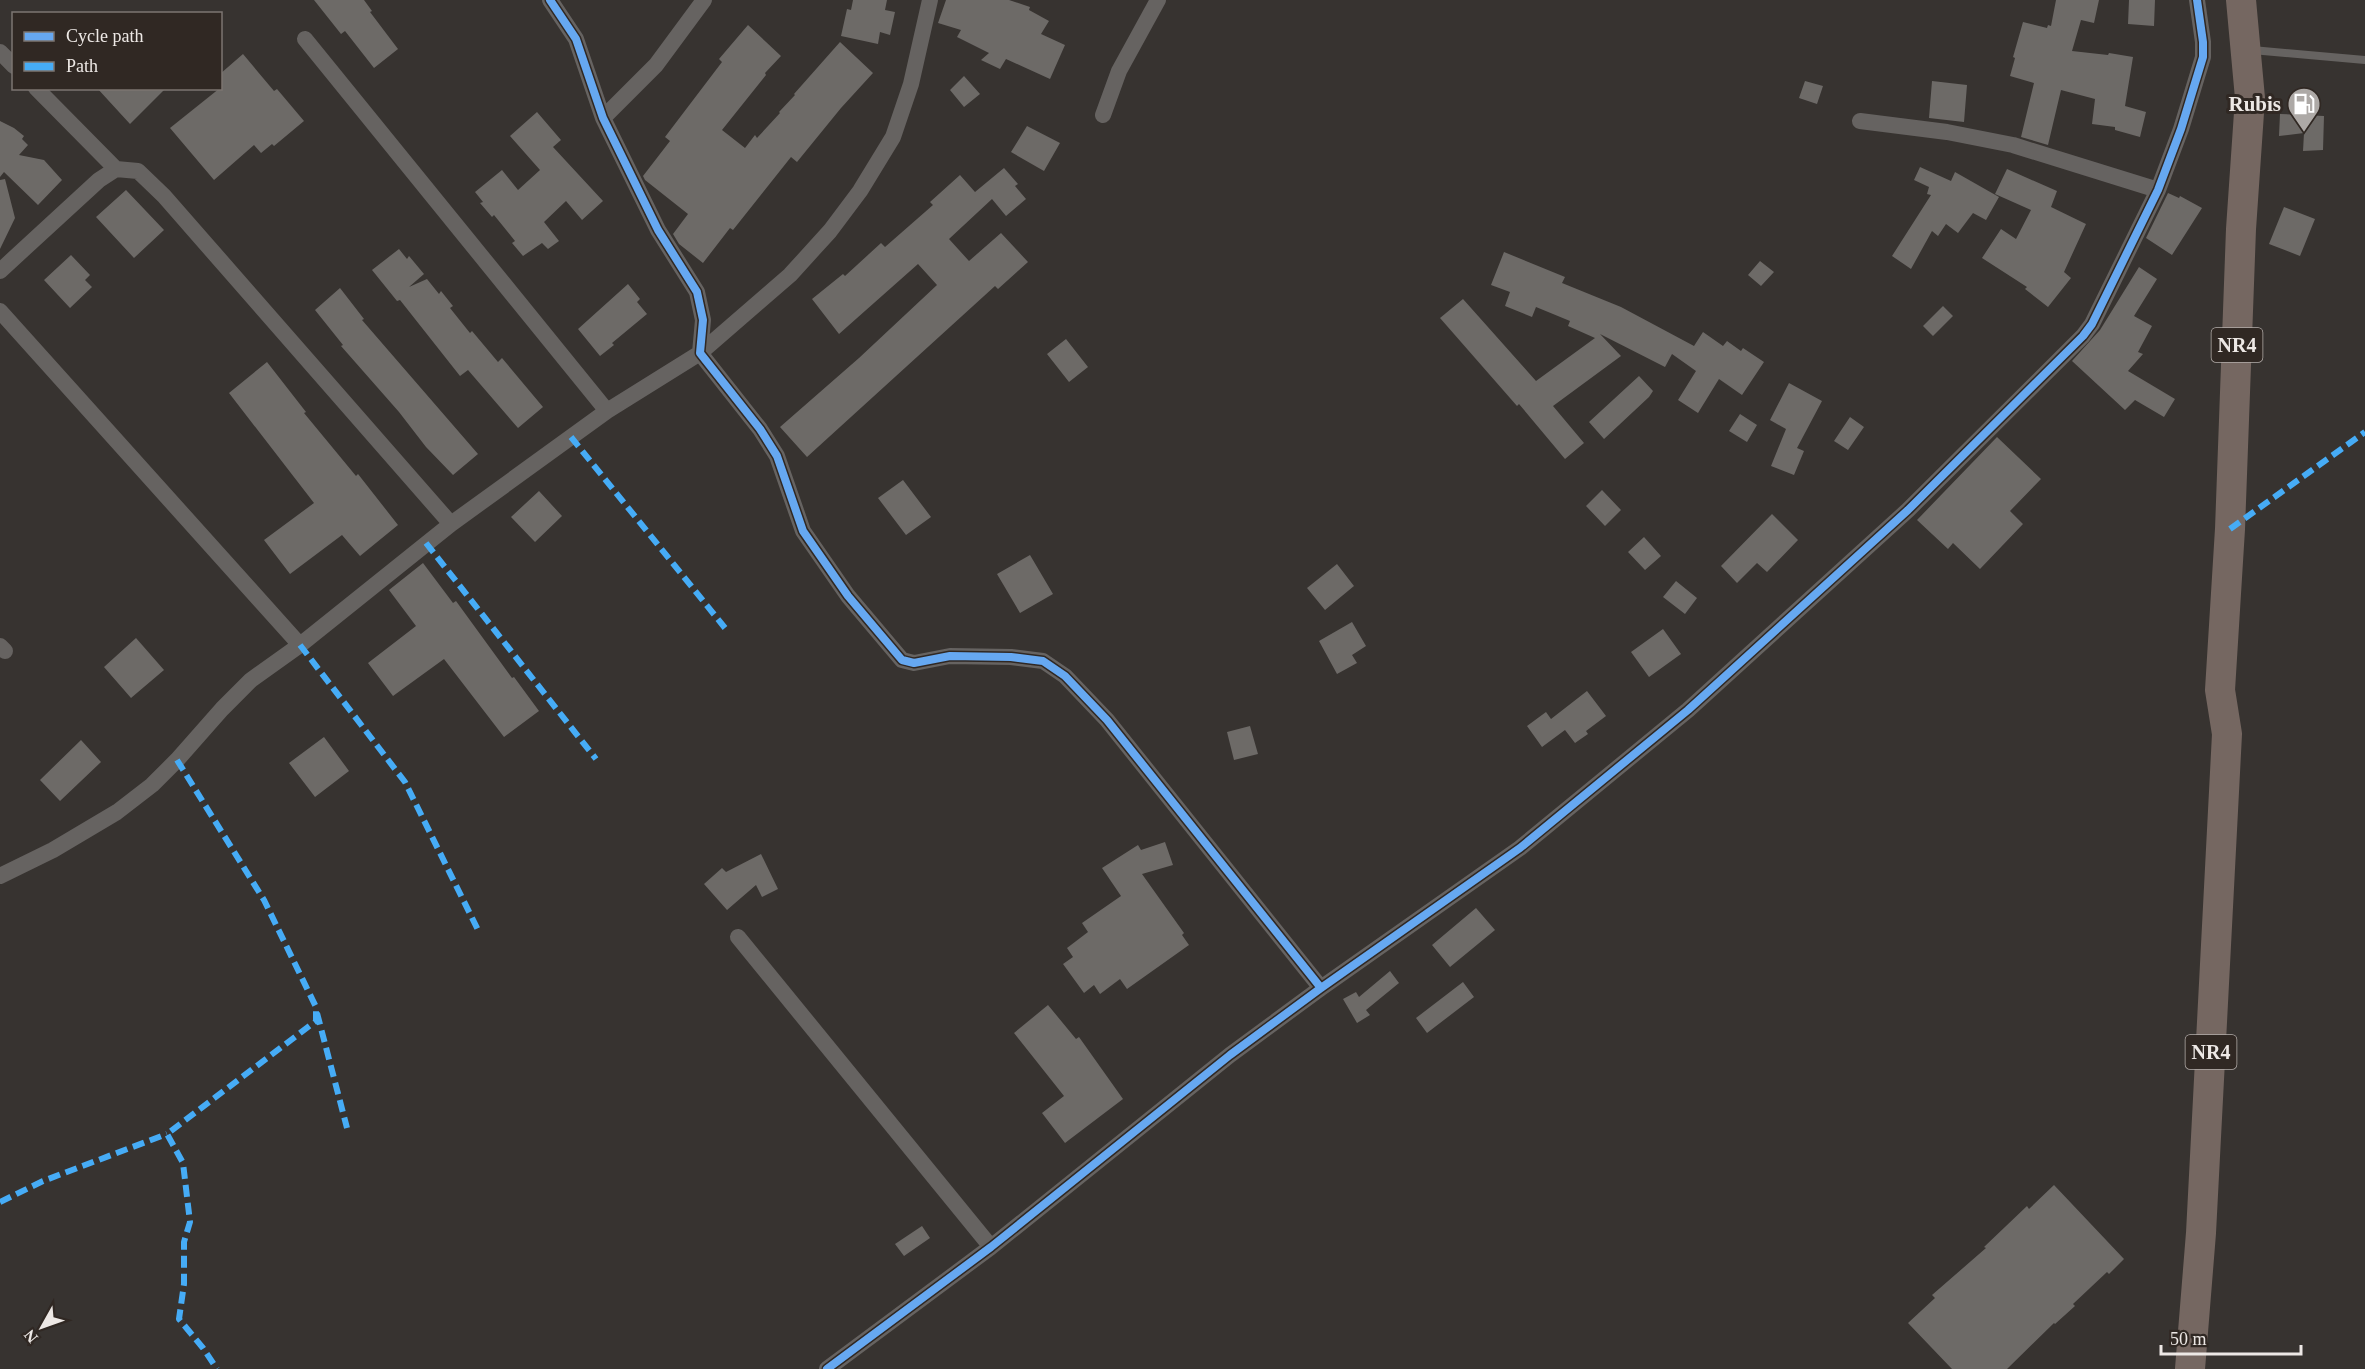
<svg xmlns="http://www.w3.org/2000/svg" width="2365" height="1369" viewBox="0 0 2365 1369" font-family="'Times New Roman',serif">
	<rect width="100%" height="100%" fill="#373330"/>
	<path fill="#6d6a67" d="M314,0H364L372,11L370,12L398,49L374,68L345,31L341,34Z
		M853,0H887L885,10L895,12L890,35L880,32L878,44L841,36L847,9L851,10Z
		M946,0H1009L1030,7L1029,10L1049,21L1041,34L1065,45L1050,79L1006,59L1000,69L981,60L989,53L957,37L961,30L938,23Z
		M2056,0H2099L2094,23L2081,20L2072,51L2108,55L2109,53L2133,57L2125,106L2146,112L2140,137L2115,130V127L2092,124L2095,99L2061,90L2048,145L2021,137L2034,83L2010,76L2015,58L2013,57L2023,22L2047,28L2048,25L2051,26Z
		M2129,0H2155L2154,26L2128,24Z
		M748,25L781,56L765,73L766,75L722,130L745,148L755,135L757,138L780,113L779,112L795,95L794,94L840,42L873,73L841,108L797,162L791,157L733,230L730,228L703,263L679,244L673,234L688,214L645,180L643,176L670,141L665,137L722,62L719,59Z
		M243,54L274,91L277,89L304,121L274,146L272,144L261,153L254,145L214,180L170,128L220,88V74Z
		M964,76L980,94L964,107L950,90Z
		M1805,81L1823,86L1817,104L1799,98Z
		M1932,81L1967,85L1964,122L1929,118Z
		M97,88H166L130,124Z
		M537,112L561,140L553,147L603,201L582,220L566,201L544,222L559,241L548,249L542,243L523,256L512,243L515,241L494,215L492,217L480,203L483,202L475,192L502,170L518,190L540,170L510,136Z
		M2280,114L2324,116L2323,150L2303,151L2304,133L2279,136Z
		M0,121L14,128L24,136L22,139L28,145L19,155L44,160L62,180L38,205L4,172L0,177Z
		M1027,126L1060,143L1044,171L1011,152Z
		M1920,167L1951,181L1955,172L1999,197L1986,220L1973,213L1958,233L1946,224L1938,236L1932,231L1911,269L1892,256L1931,195L1927,194L1929,187L1914,180Z
		M1004,168L1018,184L1015,186L1026,199L1006,216L992,199L949,239L969,261L1001,233L1028,262L998,289L995,286L807,457L780,427L859,358L937,285L918,264L839,334L812,299L843,274L845,276L881,243L885,247L933,205L930,202L960,175L975,192Z
		M2007,169L2057,191L2051,207L2086,224L2064,272L2071,278L2048,307L2025,289L2027,287L1982,258L2001,229L2016,239L2031,210L1995,194Z
		M5,179L15,218L0,249V180Z
		M126,190L164,230L134,258L96,217Z
		M2168,193L2179,198L2180,196L2202,208L2172,255L2146,238Z
		M2284,207L2315,219L2300,256L2269,244Z
		M399,249L407,259L409,256L424,274L409,287L427,279L439,294L441,291L453,306L450,308L470,333L472,331L498,362L502,358L543,407L518,428L468,370L460,376L400,300L397,301L372,270Z
		M1504,252L1565,277L1562,283L1621,307L1694,346L1703,332L1723,346L1727,341L1741,351L1743,348L1764,362L1742,395L1719,379L1698,413L1678,400L1696,371L1672,354L1665,367L1600,334L1621,356L1553,406L1584,443L1565,459L1519,404L1517,406L1440,318L1463,299L1536,381L1595,338L1568,326L1570,321L1536,307L1532,317L1505,306L1510,292L1491,285Z
		M71,255L90,275L85,280L92,287L70,308L44,280Z
		M1760,261L1774,272L1761,286L1748,275Z
		M2139,267L2157,279L2134,316L2152,326L2138,352L2143,354L2128,371L2175,399L2164,417L2135,400L2125,410L2072,361L2100,330Z
		M628,284L640,299L637,302L647,314L612,343L614,345L600,356L578,329Z
		M340,288L364,319L362,320L478,454L453,475L426,447L399,412L341,346L343,345L315,310Z
		M1943,306L1953,316L1933,336L1923,326Z
		M1066,339L1088,367L1069,382L1047,354Z
		M267,362L306,412L304,413L356,476L358,474L398,525L360,556L342,535L290,574L264,540L314,503L229,393Z
		M1639,376L1653,391L1649,397L1604,439L1589,422Z
		M1789,383L1822,401L1797,448L1804,451L1794,475L1771,466L1786,429L1770,420Z
		M1740,414L1757,425L1747,442L1729,431Z
		M1850,417L1864,427L1848,450L1834,441Z
		M1997,437L2041,479L2010,511L2023,524L1980,569L1953,543L1948,549L1917,520Z
		M903,480L931,517L906,535L878,498Z
		M1602,490L1621,510L1605,526L1586,506Z
		M539,491L562,516L535,542L511,517Z
		M1772,514L1798,540L1767,572L1757,563L1737,583L1721,566Z
		M1644,537L1661,556L1645,570L1628,552Z
		M1030,555L1053,594L1020,613L997,574Z
		M423,563L453,603L456,601L512,678L514,677L539,711L504,737L444,659L393,696L368,663L416,626L389,590Z
		M1337,564L1354,586L1325,610L1307,588Z
		M1676,581L1697,598L1685,614L1663,597Z
		M1352,622L1366,646L1352,655L1357,663L1337,674L1319,641Z
		M1663,629L1681,654L1649,677L1631,652Z
		M136,638L164,670L131,698L104,667Z
		M1587,691L1606,716L1586,731L1588,734L1575,743L1565,730L1542,747L1527,726L1546,712L1551,719Z
		M1250,726L1258,754L1234,760L1227,732Z
		M324,737L349,771L315,797L289,763Z
		M81,740L101,762L60,801L40,780Z
		M1165,842L1173,865L1142,874L1184,933L1182,935L1189,945L1127,989L1120,979L1100,994L1094,985L1084,993L1063,964L1073,957L1067,948L1088,932L1082,923L1121,896L1102,868L1138,845L1141,850Z
		M761,854L778,889L762,897L756,885L727,910L704,884L722,868L726,872Z
		M1476,908L1495,930L1450,967L1432,945Z
		M1390,971L1399,983L1366,1010L1370,1015L1357,1023L1343,999L1356,992L1359,997Z
		M1463,982L1474,997L1427,1033L1416,1018Z
		M1048,1005L1076,1039L1079,1037L1123,1099L1065,1143L1042,1113L1064,1096L1014,1033Z
		M2054,1185L2124,1259L2109,1274L2107,1272L2073,1304L2075,1306L2055,1324L2054,1323L2007,1369H1952L1908,1323L1935,1298L1932,1295L1986,1248L1984,1247L2027,1206L2029,1209Z
		M922,1226L930,1238L904,1256L895,1244Z"/>
	<g fill="none" stroke-linecap="round" stroke-linejoin="round">
		<path stroke="#666361" stroke-width="8" d="M2252,50L2365,60"/>
		<path stroke="#666361" stroke-width="16" d="M550,0L576,39L603,118L658,230L697,292L703,320L700,353L760,429L777,456L803,531L848,596L902,660L914,663L950,656L1011,657L1043,661L1065,676L1107,720L1321,988
			M305,39L607,411
			M0,52L14,66
			M36,88L116,169
			M1103,115L1119,71L1158,0
			M603,118L656,65L704,0
			M1860,121L1947,132L2013,145L2158,190
			M0,271L99,180L116,169L138,171L164,196L451,524
			M0,311L300,645
			M0,646L5,651
			M0,876L53,850L117,812L152,785L177,760L222,709L251,680L300,645L451,524L607,411L700,353L790,275L830,231L860,191L893,137L911,84L930,0
			M738,937L991,1247
			M827,1369L991,1247L1230,1055L1321,988L1520,848L1688,710L1908,510L2083,336L2092,324L2158,190L2181,129L2203,57V42L2197,0"/>
		<path stroke="#756761" stroke-width="30" d="M2190,1369L2201,1233L2227,734L2220,690L2230,529L2241,229L2250,98L2241,0"/>
		<path stroke="#46acf6" stroke-width="6" stroke-dasharray="12 6" stroke-linecap="butt" d="M571,437L725,628
			M2230,529L2365,432
			M426,543L596,759
			M300,645L405,782L479,932
			M177,760L264,900L316,1007V1021L167,1134L183,1163L190,1222L184,1242V1284L179,1319L203,1348L217,1369
			M317,1013L347,1128
			M0,1202L43,1181L167,1134"/>
		<g stroke="#302823" stroke-width="11">
			<path id="cycleway" d="M550,0L576,39L603,118L658,230L697,292L703,320L700,353L760,429L777,456L803,531L848,596L902,660L914,663L950,656L1011,657L1043,661L1065,676L1107,720L1321,988
				M827,1369L991,1247L1230,1055L1321,988L1520,848L1688,710L1908,510L2083,336L2092,324L2158,190L2181,129L2203,57V42L2197,0"/>
		</g>
		<use href="#cycleway" stroke="#66a8f1" stroke-width="8"/>
	</g>
	<defs>
		<g id="fuel-pin" transform="scale(1.725)"><path d="M0 17L-7.5 6A9.5 9.5 0 1 1 7.5 6Z" fill="#ada9a6" stroke="#302823"/><path d="M-5.5-6h7V0h2V4h1.3V-2.5L3-4.5l.8-.8L6-3V5H2.5V1h-1V6h-7ZM-4.2-4.7v3.2H.2V-4.7Z" fill="#fff"/></g>
	</defs>
	<g fill-rule="evenodd">
		<use href="#fuel-pin" x="2304" y="104"/>
	</g>
	<g text-anchor="middle" dominant-baseline="central" stroke-width="6" stroke-linejoin="round" paint-order="stroke">
		<g fill="#302823" stroke="#b4aeab" stroke-width="1.5">
			<rect x="2211.5" y="328" width="51" height="34" rx="4.5"/>
			<rect x="2185.5" y="1035" width="51" height="34" rx="4.5"/>
		</g>
		<g font-size="20" font-weight="bold" fill="#ede8e5">
			<text x="2237" y="345">NR4</text>
			<text x="2211" y="1052">NR4</text>
		</g>
		<g font-size="21" font-weight="bold" fill="#ede8e5" stroke="#302823" text-anchor="end">
			<text x="2281" y="104">Rubis</text>
		</g>
	</g>
	<rect x="12" y="12" width="210" height="78" fill="#302823" stroke="#7c7571" stroke-width="1.5"/>
	<rect x="24" y="32" width="30" height="9" fill="#66a8f1" stroke="#7c7571" stroke-width="1.5"/>
	<text x="66" y="42" font-size="18" fill="#ede8e5">Cycle path</text>
	<rect x="24" y="62" width="30" height="9" fill="#46acf6" stroke="#7c7571" stroke-width="1.5"/>
	<text x="66" y="72" font-size="18" fill="#ede8e5">Path</text>
	<g transform="translate(42 1327) rotate(230)" stroke="#302823" stroke-width="4.5" paint-order="stroke">
	<path d="M0-4.5L10 22L0 15L-10 22Z" fill="#ede8e5"/>
	<text y="-9" font-size="16" font-weight="bold" text-anchor="middle" fill="#ede8e5">N</text>
	</g>
	<path d="M2161 1345v9h140v-9" fill="none" stroke="#ede8e5" stroke-width="3"/>
	<text x="2170" y="1345" font-size="18" fill="#ede8e5" stroke="#302823" stroke-width="4.5" paint-order="stroke">50 m</text>
</svg>
